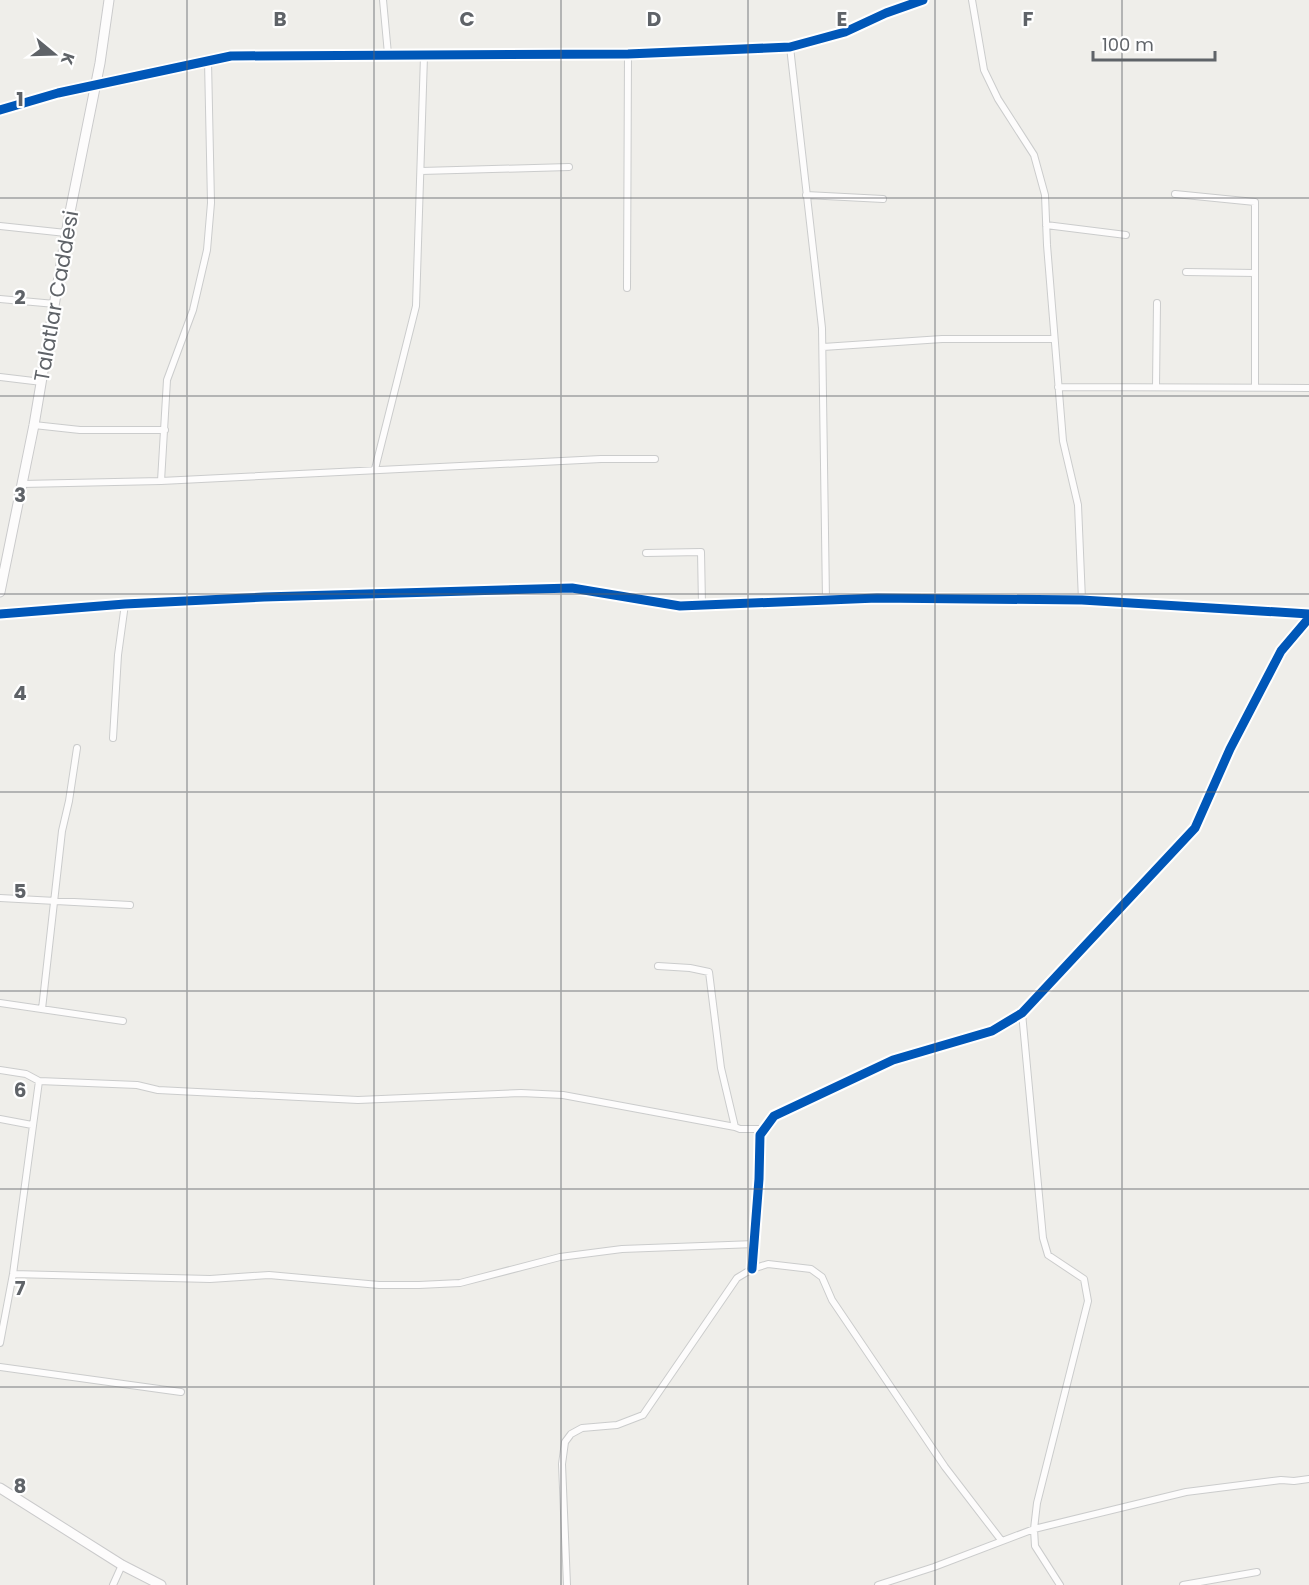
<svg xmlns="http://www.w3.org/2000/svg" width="1309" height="1585" viewBox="0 0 1309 1585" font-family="Poppins,sans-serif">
	<rect width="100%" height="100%" fill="#efeeea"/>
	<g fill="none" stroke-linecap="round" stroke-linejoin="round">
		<g stroke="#cbcccc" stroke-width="8">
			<path id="street" d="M383,0L388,54
				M972,0L984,70L998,99L1034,155L1045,195L1047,245L1063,441L1078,505L1082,600
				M790,47L822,328L826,600
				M0,110L58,93L231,56L628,54L790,47L845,32L886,13L923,0
				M421,171L569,167
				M1175,194L1255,202V387
				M806,195L883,199
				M1046,225L1126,235
				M0,226L66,233
				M1186,272L1255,273
				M627,288L628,54
				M0,299L55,304
				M823,347L942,339H1054
				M0,377L42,382
				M1058,387L1309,388
				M1156,387L1157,303
				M34,425L80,430H165
				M375,469L416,306L424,56
				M161,481L167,380L193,310L207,250L211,203L208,61
				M22,484L161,481L601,459H655
				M646,553L701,552L702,605
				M0,614L125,604L264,597L572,588L680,606L877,598L1082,600L1309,614
				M113,738L118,655L125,604
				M0,898L130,905
				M658,966L690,968L709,972L721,1068L735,1127L740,1129H764
				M0,1003L123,1021
				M42,1009L62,831L69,801L77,748
				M1022,1013L1043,1238L1048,1255L1084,1279L1088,1301L1037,1503L1034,1529L1035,1546L1060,1585
				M0,1070L26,1074L39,1081L137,1085L158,1090L358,1100L521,1093L563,1095L735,1127
				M0,1119L32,1125
				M752,1269L759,1179L760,1135L774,1116L893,1060L992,1031L1022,1013L1195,828L1230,749L1281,651L1309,618
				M13,1274L210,1279L269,1275L379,1285H419L460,1283L560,1257L622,1249L755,1244
				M0,1343L13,1274L39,1081
				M0,1367L181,1392
				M113,1585L122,1565
				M567,1585L562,1464L565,1442L571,1434L582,1428L617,1425L643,1415L737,1278L752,1269L768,1264L811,1269L822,1277L832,1300L945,1467L1001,1540
				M878,1585L934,1567L1034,1529L1186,1492L1281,1480L1294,1481L1309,1479
				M1183,1585L1257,1572"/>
		</g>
		<g stroke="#cacacb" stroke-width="11">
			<path id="secondary" d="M0,592L34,425L69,217L100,63L109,0
				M0,1488L122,1565L161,1585"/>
		</g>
		<use href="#street" stroke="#fdfcfc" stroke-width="6"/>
		<use href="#secondary" stroke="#fdfcfc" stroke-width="9"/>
		<g stroke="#fff" stroke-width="13">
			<path id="cycleway" d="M0,110L58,93L231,56L628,54L790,47L845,32L886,13L923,0
				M0,614L125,604L264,597L572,588L680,606L877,598L1082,600L1309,614
				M752,1269L759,1179L760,1135L774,1116L893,1060L992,1031L1022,1013L1195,828L1230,749L1281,651L1309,618"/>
		</g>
		<use href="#cycleway" stroke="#0057b8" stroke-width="9"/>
	</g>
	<path fill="none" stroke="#5f6368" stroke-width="1.5" stroke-opacity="0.55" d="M187,0V1585M374,0V1585M561,0V1585M748,0V1585M935,0V1585M1122,0V1585M0,198H1309M0,396H1309M0,594H1309M0,792H1309M0,991H1309M0,1189H1309M0,1387H1309"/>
	<g text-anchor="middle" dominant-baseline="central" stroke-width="4.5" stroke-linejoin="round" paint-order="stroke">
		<g font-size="21" fill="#5f6368" stroke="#fff">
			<text transform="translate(56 296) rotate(-80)">Talatlar Caddesi</text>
		</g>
	</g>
	<g font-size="20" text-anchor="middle" font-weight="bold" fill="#5f6368" stroke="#fff" stroke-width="4.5" stroke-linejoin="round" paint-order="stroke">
		<text x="280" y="26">B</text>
		<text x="467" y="26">C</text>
		<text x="654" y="26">D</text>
		<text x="842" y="26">E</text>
		<text x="1028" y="26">F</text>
		<text x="20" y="106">1</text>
		<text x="20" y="304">2</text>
		<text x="20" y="502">3</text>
		<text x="20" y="700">4</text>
		<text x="20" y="898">5</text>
		<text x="20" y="1097">6</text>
		<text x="20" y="1295">7</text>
		<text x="20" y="1493">8</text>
	</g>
	<g transform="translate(54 54) rotate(109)" stroke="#ffffff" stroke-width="4.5" paint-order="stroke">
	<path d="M0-4.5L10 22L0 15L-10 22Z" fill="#5f6368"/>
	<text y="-9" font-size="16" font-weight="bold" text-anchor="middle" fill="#5f6368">K</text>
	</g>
	<path d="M1093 51v9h122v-9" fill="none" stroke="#5f6368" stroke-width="3"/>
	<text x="1102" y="51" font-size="18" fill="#5f6368" stroke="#ffffff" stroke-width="4.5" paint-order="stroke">100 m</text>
</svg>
